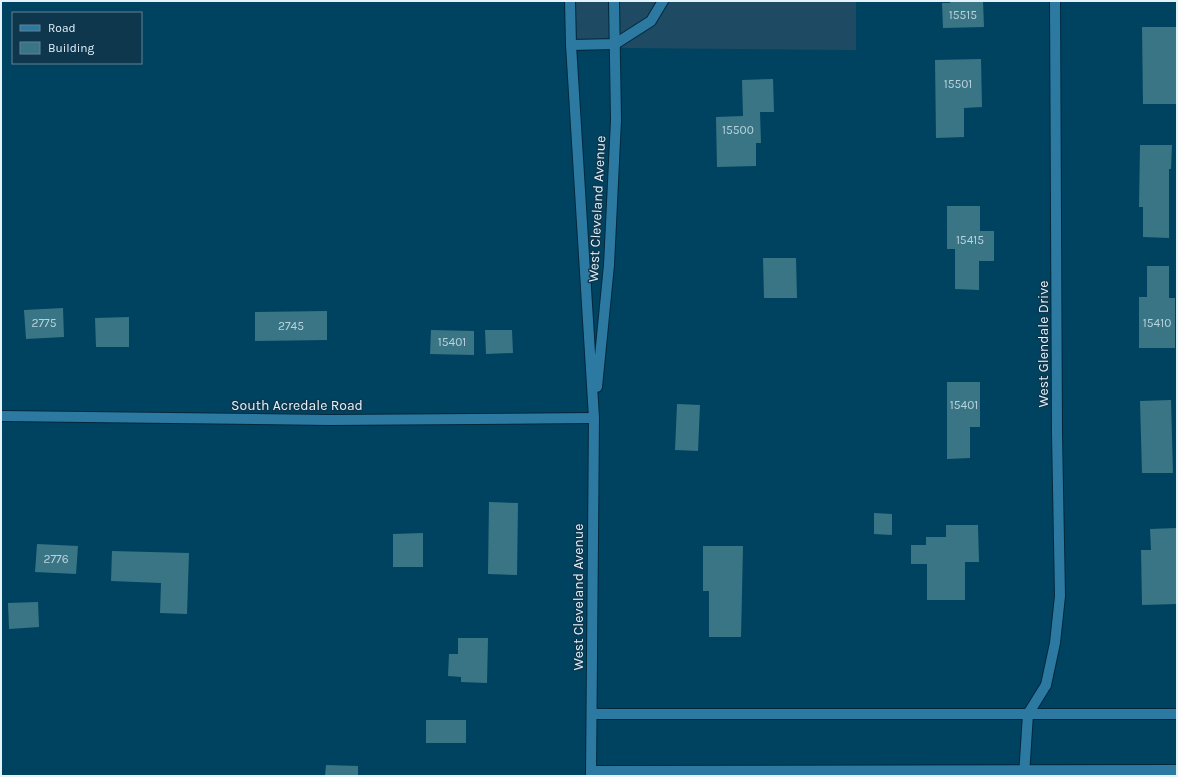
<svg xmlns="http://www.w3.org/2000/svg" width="1178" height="777" viewBox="0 0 1178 777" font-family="Karla,sans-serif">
	<rect width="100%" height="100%" fill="#004360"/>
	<path fill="#1e4b63" d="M570,1H856V50L630,48L571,45Z"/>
	<path fill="#397584" d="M950,1H983L984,27L943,28L942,3H950Z
		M1142,27H1176L1177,104H1143Z
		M981,59L982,107L964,108V137L936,138L935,60Z
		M773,79L774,112H760L761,143H756V166L717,167L716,117L743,116L742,80Z
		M1140,145H1172L1171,169H1169V238L1143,237V207H1139Z
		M947,206H980V231H994V261H979V290L955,289V249H947Z
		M763,258H796L797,298H764Z
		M1147,266H1169V298H1175V348H1139V297H1147Z
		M63,308L64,337L26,339L24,310Z
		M327,311V340L255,341V312Z
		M129,317V347H96L95,318Z
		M431,330L474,331V355L430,354Z
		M485,330H512L513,353L486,354Z
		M947,382H980V427H970V458L947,459Z
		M1171,400L1173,473H1142L1140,401Z
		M677,404L700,405L698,451L675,450Z
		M489,502L518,503L517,575L488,574Z
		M874,513L892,514V535L874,534Z
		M946,525H978L979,562H965V600H927V564H911V545H926V537H946Z
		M1177,528V604L1142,605L1141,550H1151L1150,529Z
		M423,533V567H393V534Z
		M37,544L78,546L76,574L35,572Z
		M703,546H743L741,637H709V591H703Z
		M112,551L189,553L187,614L160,613L161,583L111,581Z
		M38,602L39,627L9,629L8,603Z
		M458,638H488L487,683L461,682V677L448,676L449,654H458Z
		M426,720H466V743H426Z
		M326,765L358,766V776H325Z"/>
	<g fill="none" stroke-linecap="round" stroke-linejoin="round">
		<g stroke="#00283c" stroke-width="12">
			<path id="lane" d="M571,45L615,44L651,21L663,1
				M592,714H1177
				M591,771L1177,770
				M1024,776L1028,714L1046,685"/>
		</g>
		<g stroke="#00283c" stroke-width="12">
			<path id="street" d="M1,416L330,420L594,418
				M1046,685L1055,643L1060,596L1057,434L1055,1"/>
		</g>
		<g stroke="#00283c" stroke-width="12">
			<path id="secondary" d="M570,1L571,45L594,418L591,776
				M597,387L609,265L616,120L614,1"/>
		</g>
		<use href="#lane" stroke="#2c79a2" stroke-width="10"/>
		<use href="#street" stroke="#2c79a2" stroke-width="10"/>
		<use href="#secondary" stroke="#2c79a2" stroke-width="10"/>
	</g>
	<g text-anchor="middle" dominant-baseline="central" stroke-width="3" stroke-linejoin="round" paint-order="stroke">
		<g font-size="12" fill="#b9d3dd">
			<text x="963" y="15">15515</text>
			<text x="958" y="84">15501</text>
			<text x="738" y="130">15500</text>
			<text x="970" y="240">15415</text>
			<text x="44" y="323">2775</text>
			<text x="1157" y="323">15410</text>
			<text x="291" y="326">2745</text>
			<text x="452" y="342">15401</text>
			<text x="964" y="405">15401</text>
			<text x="56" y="559">2776</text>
		</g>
		<g font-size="14" fill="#e4f2fb" stroke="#0e374d">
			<text transform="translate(597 209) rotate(-87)">West Cleveland Avenue</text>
			<text transform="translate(1043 344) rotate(-90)">West Glendale Drive</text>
			<text x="297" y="405">South Acredale Road</text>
			<text transform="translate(578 597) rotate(-90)">West Cleveland Avenue</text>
		</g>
	</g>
	<rect width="1178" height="777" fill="none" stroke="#e4f2fb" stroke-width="4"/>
	<rect x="12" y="12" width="130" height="52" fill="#0e374d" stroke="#648293"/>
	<rect x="20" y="25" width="20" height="6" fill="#2c79a2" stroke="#648293"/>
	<text x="48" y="32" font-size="12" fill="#e4f2fb">Road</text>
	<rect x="20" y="42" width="20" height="12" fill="#397584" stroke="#648293"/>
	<text x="48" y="52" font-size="12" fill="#e4f2fb">Building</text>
</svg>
